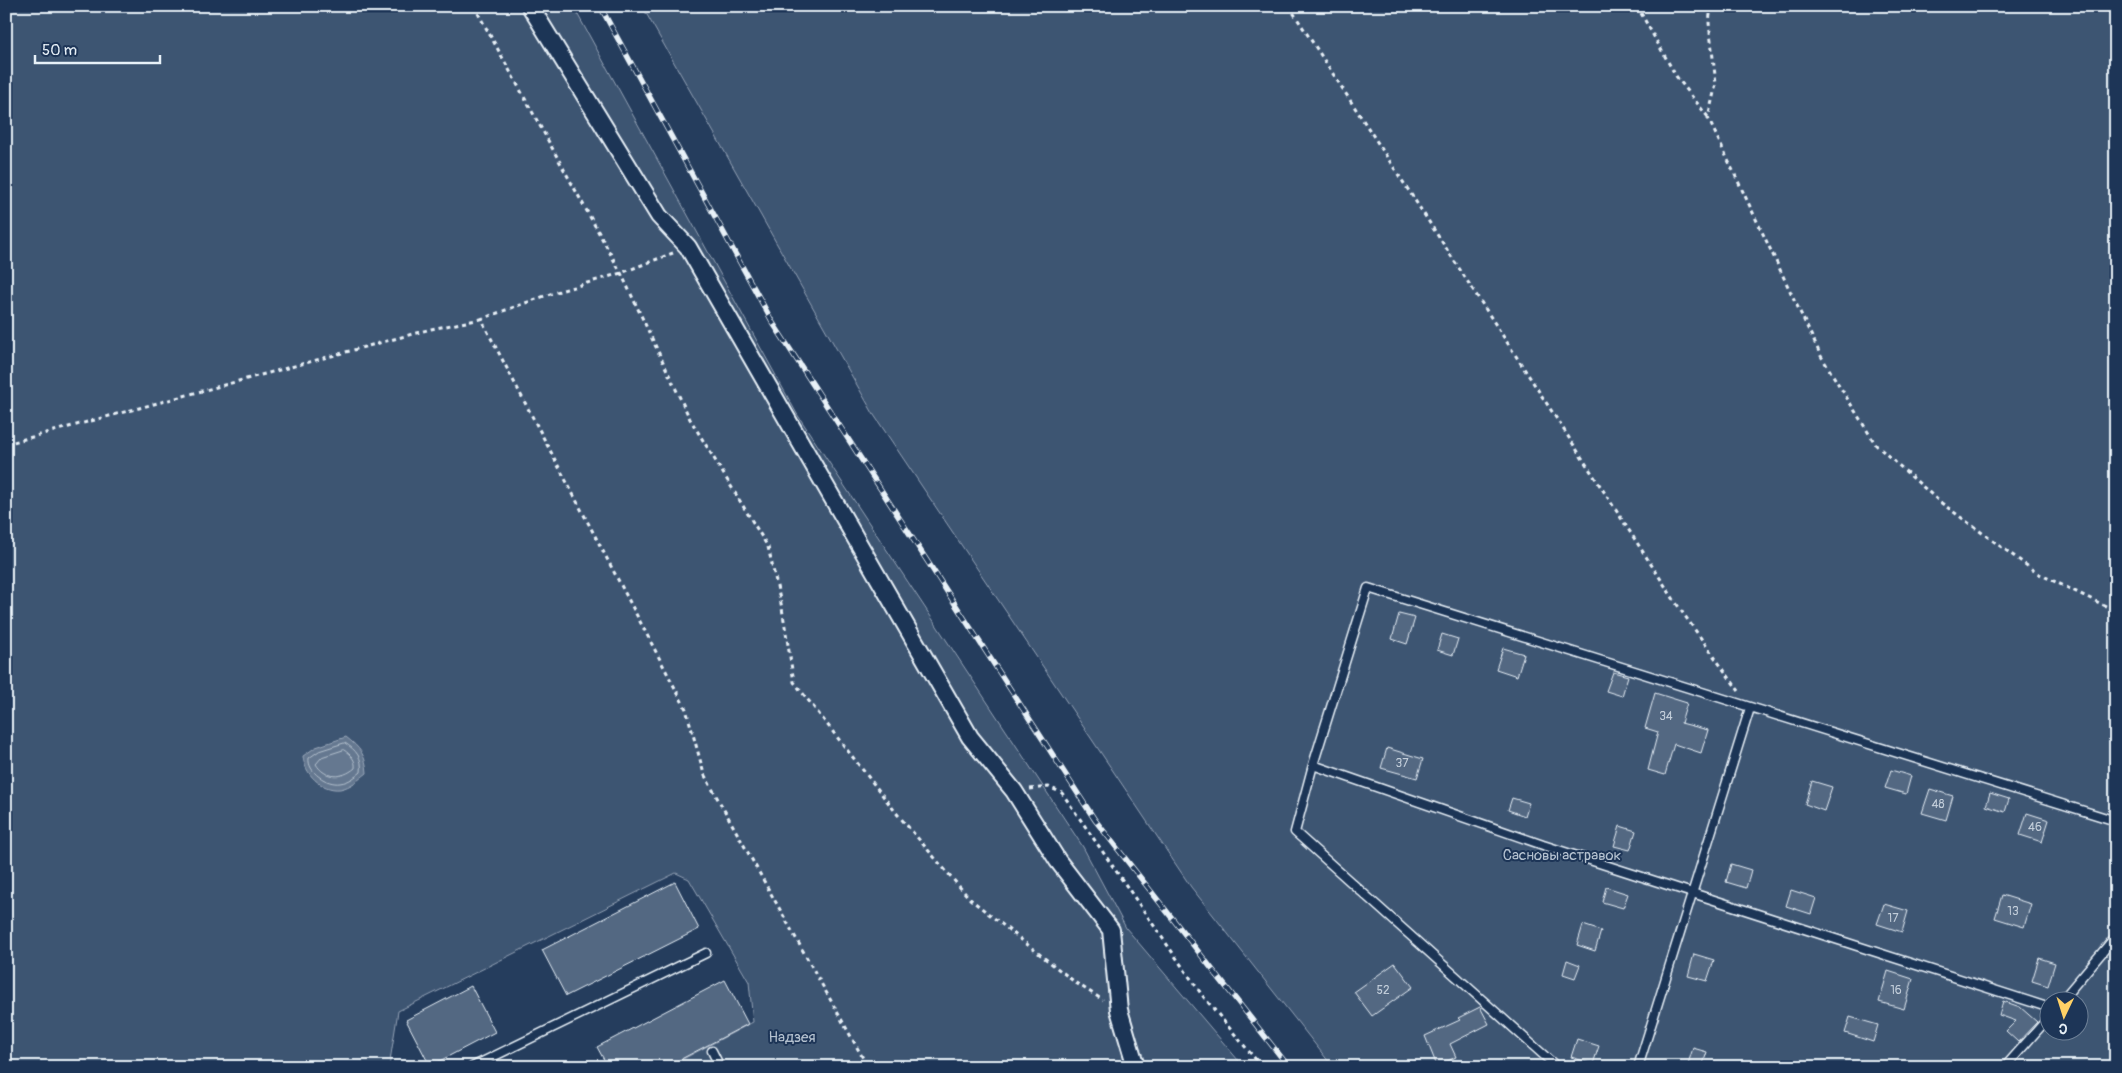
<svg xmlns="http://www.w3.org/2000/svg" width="2122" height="1073" viewBox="0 0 2122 1073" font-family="Pangolin,sans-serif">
	<rect width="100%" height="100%" fill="#253d5d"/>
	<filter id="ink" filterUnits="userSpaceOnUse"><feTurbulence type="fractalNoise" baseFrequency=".02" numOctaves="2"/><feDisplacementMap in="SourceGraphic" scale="10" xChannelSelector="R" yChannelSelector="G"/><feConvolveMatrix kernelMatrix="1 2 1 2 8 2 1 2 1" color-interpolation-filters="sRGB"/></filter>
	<g filter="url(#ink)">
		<path fill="#3e5472" stroke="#93a2b5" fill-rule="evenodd" d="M6,6H573L797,414L1083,847L1126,928L1244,1067H1203L1201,1063L1202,1067H668L753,1022L749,982L689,879L676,873L398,1011L389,1067H6Z
			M642,6H2116V1062L2113,1067H1333L1191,887L874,415ZM2050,1000H2080V1030H2050Z"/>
		<path fill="#657890" stroke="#99a8ba" d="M346,737C360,748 366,755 367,773C358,780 351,787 340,789C321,791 304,773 303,756L316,747Z"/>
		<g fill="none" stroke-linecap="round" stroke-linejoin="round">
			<path stroke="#b4c1ce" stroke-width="1" d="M345,743C356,750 363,758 361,772C355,777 349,782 340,783C327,785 307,772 309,758L319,751Z
				M344,750C351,755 356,760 355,768C342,779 325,779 316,764L322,757Z"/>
		</g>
		<path fill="#536782" stroke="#e8f1f8" d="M1399,614L1415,618L1407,644L1392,639Z
			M1442,634L1458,639L1453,655L1437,650Z
			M1503,648L1524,654L1517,676L1496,669Z
			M1613,672L1628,676L1622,696L1606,691Z
			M1655,693L1687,703L1681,723L1708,730L1701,753L1674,744L1665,775L1648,770L1658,732L1645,728Z
			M1387,748L1423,759L1417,778L1381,768Z
			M1891,770L1911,776L1906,794L1885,788Z
			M1812,781L1832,787L1824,811L1805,804Z
			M1930,789L1953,796L1946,820L1922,813Z
			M1990,793L2009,799L2005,812L1986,806Z
			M1512,798L1529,803L1525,816L1508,810Z
			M2027,813L2049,820L2042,842L2020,835Z
			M1620,826L1636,831L1630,850L1614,846Z
			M1731,864L1751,870L1746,888L1726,882Z
			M675,882L699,929L566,996L542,950Z
			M1606,887L1628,894L1623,908L1602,902Z
			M1791,890L1816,898L1811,914L1786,906Z
			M2002,895L2031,904L2024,927L1995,918Z
			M1884,904L1908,911L1902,932L1877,924Z
			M1583,925L1601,931L1595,951L1577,945Z
			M1694,954L1714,960L1707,981L1688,976Z
			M2039,958L2055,963L2048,986L2032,981Z
			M1567,960L1580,965L1575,978L1563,974Z
			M1395,963L1413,987L1372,1016L1354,992Z
			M1888,971L1913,979L1904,1009L1879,1002Z
			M725,980L748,1024L666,1067H608L597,1047Z
			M471,986L495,1032L430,1066L406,1020Z
			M2003,1001L2020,1007L2037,1022L2018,1042L2006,1031L2016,1021L1999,1015Z
			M1480,1007L1489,1024L1450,1044L1456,1057L1437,1066L1425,1036L1460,1020L1458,1018Z
			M1850,1017L1878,1025L1873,1042L1845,1033Z
			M1577,1039L1599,1046L1593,1064L1571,1057Z
			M1693,1048L1707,1052L1702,1067H1687Z"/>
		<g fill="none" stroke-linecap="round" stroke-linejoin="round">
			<g stroke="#e8f1f8" stroke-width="11">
				<path id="service" d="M1313,765L1543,845L2050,1008
					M2062,1000L2116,936
					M712,1051L720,1067
					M472,1067L706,953
					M1557,1067L1295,832L1313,765L1368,588L2116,821
					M1638,1067L1750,708
					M2005,1067L2050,1016"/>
			</g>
			<g stroke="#e8f1f8" stroke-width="20">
				<path id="minor" d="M530,6L659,216L688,247L970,737L1014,791L1058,861L1111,930L1119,1010L1136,1067"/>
			</g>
			<path stroke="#e8f1f8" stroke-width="3" stroke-dasharray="4 4" stroke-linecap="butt" d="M474,6L621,273L690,419L768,547L782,608L794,682L898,815L970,899L1076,983L1103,1000
				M1289,6L1680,609L1739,691
				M1637,6L1676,76L1708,117
				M1711,6L1709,23L1716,84L1708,118L1821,356L1876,445L1940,502L2037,573L2116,611
				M673,253L621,273L553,293L481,319L686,709L704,774L868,1067
				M6,444L431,329L481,319
				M1030,789L1049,787L1062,793L1202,995L1262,1067"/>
			<use href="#service" stroke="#1d3557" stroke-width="8"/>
			<use href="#minor" stroke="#1d3557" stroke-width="16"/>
			<g stroke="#e8f1f8" stroke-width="5.5">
				<path id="rail" d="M600,6L773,323L1095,820L1289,1067"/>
			</g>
			<use href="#rail" stroke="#1d3557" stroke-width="4" stroke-dasharray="11" stroke-linecap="butt"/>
		</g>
	</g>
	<g text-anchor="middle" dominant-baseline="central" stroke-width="4" stroke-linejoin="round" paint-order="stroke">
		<g font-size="12" fill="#c3ceda">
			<text x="1666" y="716">34</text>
			<text x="1402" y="763">37</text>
			<text x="1938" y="804">48</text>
			<text x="2035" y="827">46</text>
			<text x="2013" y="911">13</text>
			<text x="1893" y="918">17</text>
			<text x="1383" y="990">52</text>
			<text x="1896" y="990">16</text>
		</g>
		<g font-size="15" fill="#b5c2d0" stroke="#1d3557">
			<text x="1562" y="855">Сасновы астравок</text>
			<text x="792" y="1037">Надзея</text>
		</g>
	</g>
	<rect width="2122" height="1073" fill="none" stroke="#1d3557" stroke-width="25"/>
	<rect x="12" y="12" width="2097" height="1048" fill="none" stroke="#e8f1f8" stroke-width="2" filter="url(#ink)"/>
	<g transform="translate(2064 1016) rotate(184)"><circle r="24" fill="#1d3557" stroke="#6e8097"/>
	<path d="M0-4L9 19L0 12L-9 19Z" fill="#ffd166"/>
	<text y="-8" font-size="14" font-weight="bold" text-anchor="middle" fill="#e8f1f8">С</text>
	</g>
	<path d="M35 55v8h125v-8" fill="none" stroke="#e8f1f8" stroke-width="2.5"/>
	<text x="42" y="55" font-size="15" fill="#e8f1f8" stroke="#1d3557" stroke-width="4" paint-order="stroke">50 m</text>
</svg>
